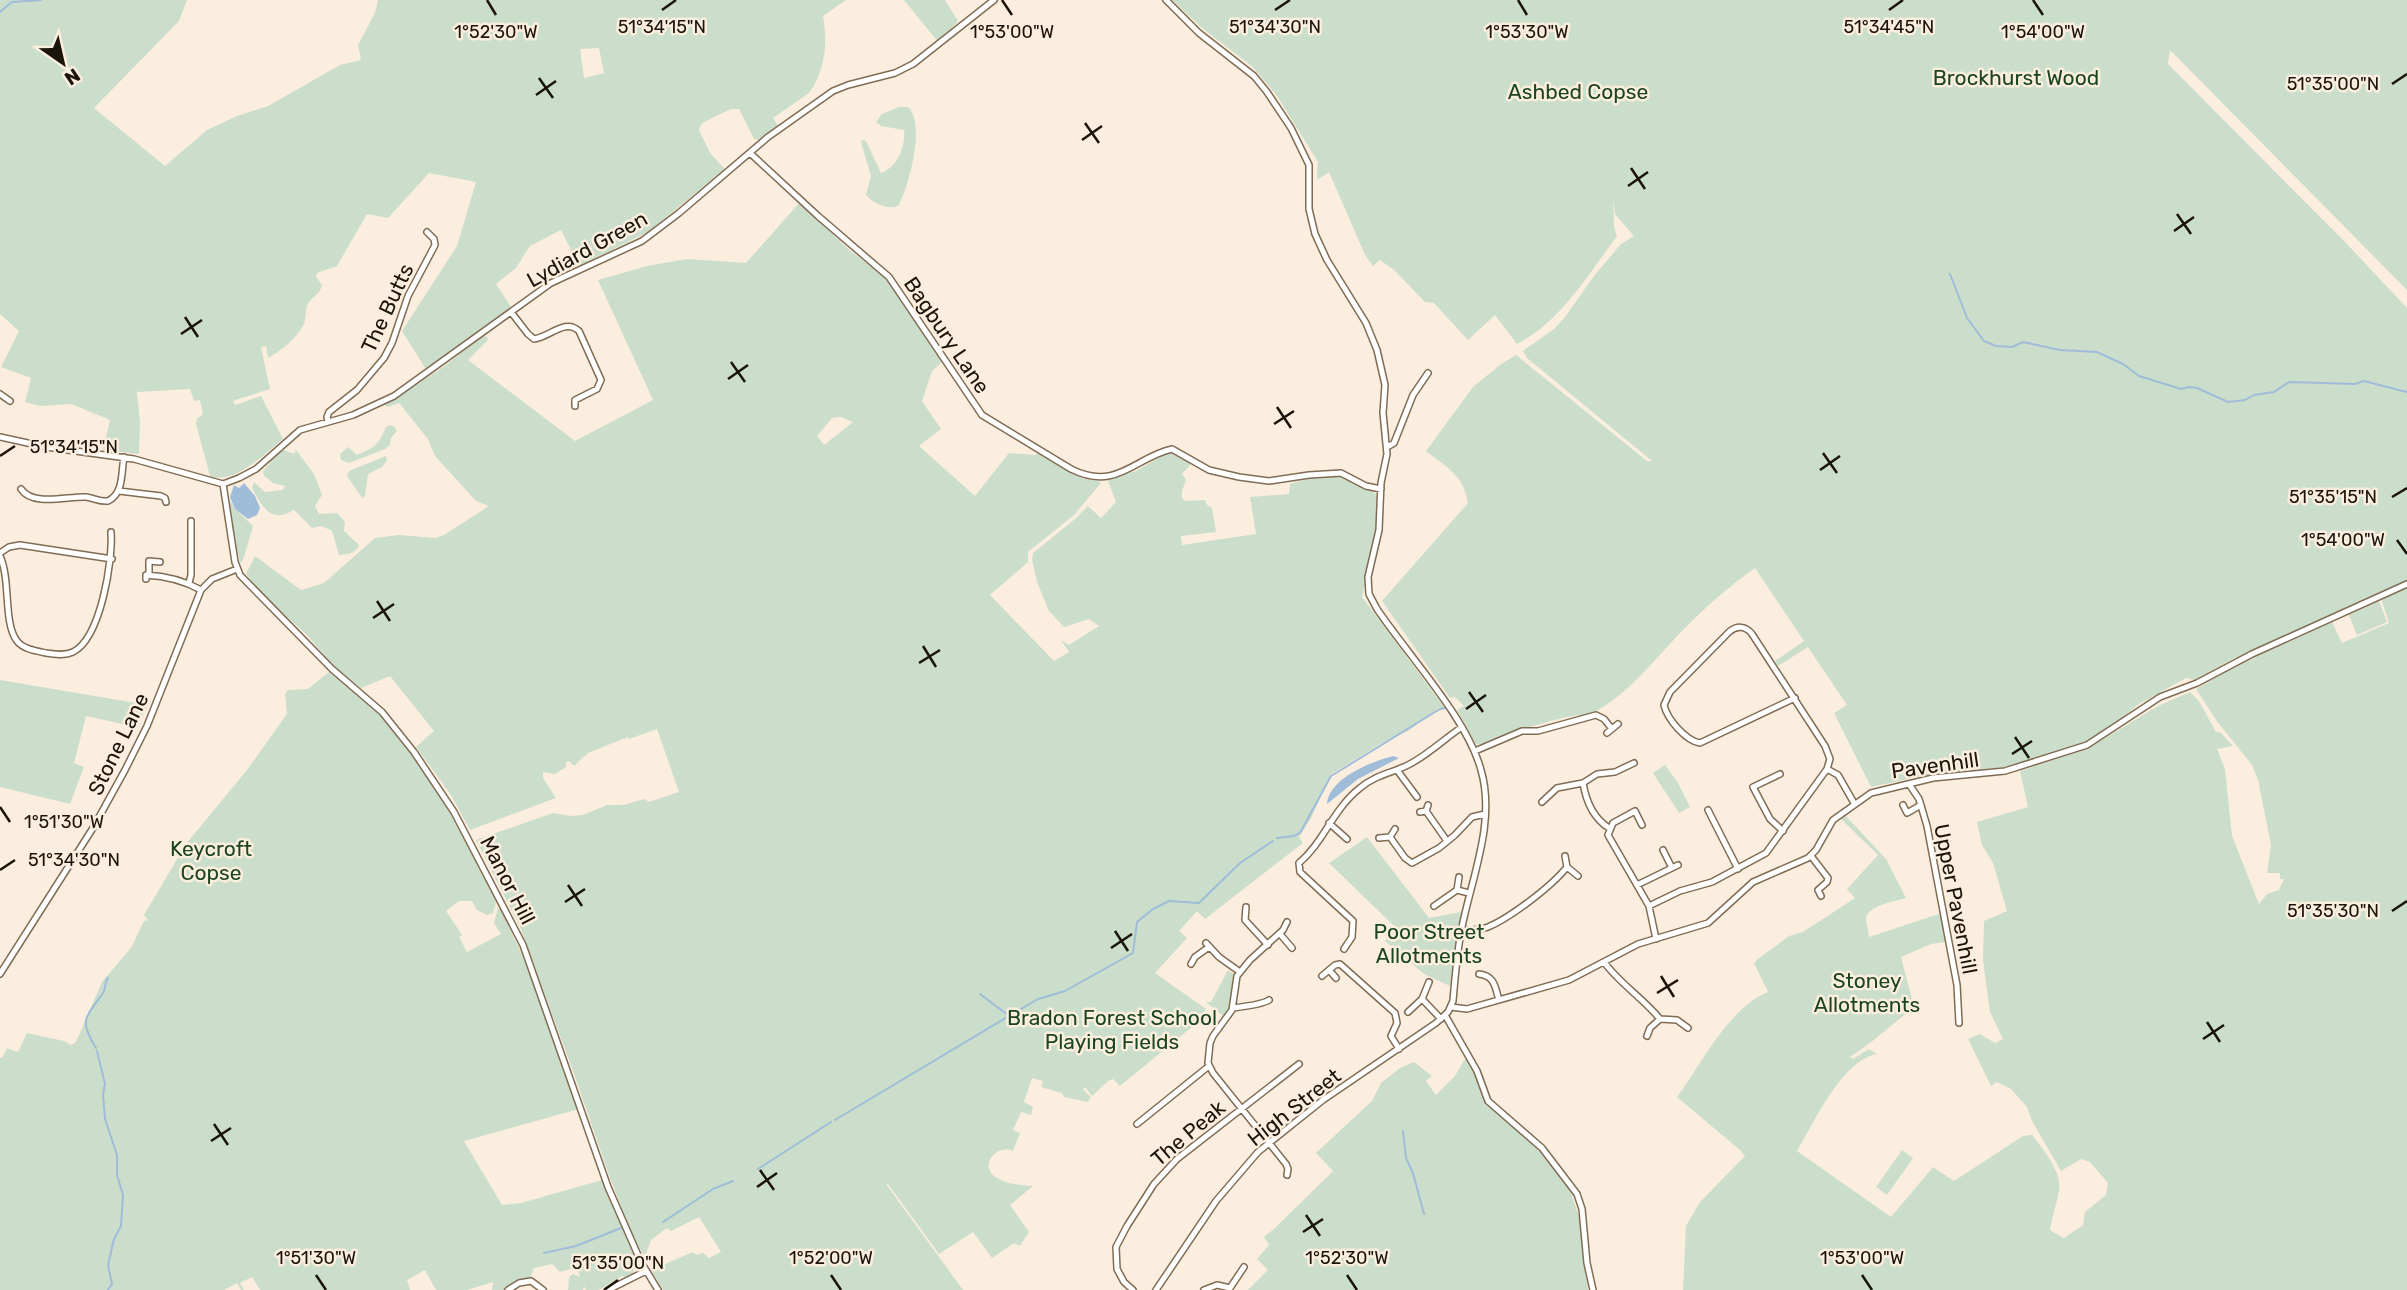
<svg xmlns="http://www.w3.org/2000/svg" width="2407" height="1290" viewBox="0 0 2407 1290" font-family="Rubik,sans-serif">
	<rect width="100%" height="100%" fill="#fbeede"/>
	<path fill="#cbdecb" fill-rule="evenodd" d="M0,0H187L179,21L94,108L165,166L207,130L237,116L268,106L340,65L361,60L358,45L375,13L378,0H846L823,16C828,43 825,71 809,93L773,118L778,126L760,140L754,139L739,109H731L702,123L699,130L710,153L725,169L648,232L579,266L561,230L530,246L516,268L496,284L512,308L427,371L402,331L457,246L476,182L429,173L388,218L367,214L337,266L317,273L316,277L322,285C320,294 314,295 309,302C304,309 307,316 304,324C298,337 280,352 268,358L266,346L261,347L270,389L233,401L235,405L261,396L283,439C264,454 235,485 210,476L196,424L197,419L203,414L200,400L194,401L190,389L137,392L140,422L139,454L103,450L110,420L71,404L40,406L25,402L31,378L1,367L19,331L0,314ZM599,48L604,73L584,78L580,49Z
		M904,0H945L958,21L939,43Z
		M1172,0H2407V290L2170,50L2168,64L2346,243L2407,308V580L2231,660L2194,680L2186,678L2139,704L2104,732L2086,742L2012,766L1922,776L1871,787L1834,713L1847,705L1808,647L1778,666L1775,661L1804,641L1755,568C1731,585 1710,603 1689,624C1659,653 1621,706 1580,718L1578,715C1544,721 1514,732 1482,745L1476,744L1457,710L1464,706L1455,697L1450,698L1382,601L1468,503C1464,475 1446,467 1426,451L1473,387L1501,364L1516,355L1647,461H1652L1527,358L1523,351L1554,329L1565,317L1594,276L1621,244L1634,236L1615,214L1613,199L1614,227L1617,236C1588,275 1561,321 1517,344L1495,315L1468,340L1434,303L1425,302L1394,270L1380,260L1373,266L1365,255L1329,172L1317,180L1318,162L1277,96L1253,67L1203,29Z
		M899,107H908C926,123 909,187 898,206C887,210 874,204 866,195L871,176L861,142L864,139L867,143L881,173C897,168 906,146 904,130L881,126L876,122L882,114Z
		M800,202L848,249L885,277L942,362L932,371L922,401L941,429L919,446L975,496L1009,453L1036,455L1038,452L1084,479L1097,480L1101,483L1074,515L1028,552V562L990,595L1054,661L1069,652L1061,640L1069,645L1099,626L1089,619L1064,627L1049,611L1037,582L1032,560L1033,553L1075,519L1088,506L1101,518L1116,502L1107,478L1136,471L1169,452L1191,464L1182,474L1186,480L1182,491V498L1185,501L1205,500L1207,505L1212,508L1216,532L1181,536L1182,545L1256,534L1250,497L1289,494L1290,484C1332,471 1336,473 1375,493L1378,498V523L1362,597L1446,709L1439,708L1408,731L1382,743L1331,774L1311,818L1299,837L1303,843L1205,919L1197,911L1179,931L1187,938L1155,973L1206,1009L1192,1027L1120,1086L1113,1079L1108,1081L1092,1096L1085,1087L1083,1090L1091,1097L1088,1102L1064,1097L1062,1093L1041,1087L1043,1081L1032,1078L1024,1102L1033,1107L1031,1115L1021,1112L1013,1130L1020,1133L1013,1151C996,1144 980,1165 994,1176C1004,1184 1020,1185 1033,1186L1010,1205L1029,1232L1020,1246L1014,1243L992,1258L973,1232L939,1254L888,1184H886L963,1290H663L651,1270L693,1252L696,1255L703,1253L709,1258L721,1252L699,1217L671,1231L667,1228L651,1240L645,1257L633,1237L610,1178L573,1071L520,927L476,840L553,813L571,816L583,815L607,805H623L644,799L649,802L679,792L657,729L629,739L628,737L588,753L574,766L569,761L566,762V767L555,774L543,772V778L556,798L470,830L451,795L416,747L434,731L390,676L361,688L334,667L306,634L261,594L246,574L255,556L301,590L324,583L375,538L399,535L435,538L444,535L489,506L476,501L435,456L428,439L399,403L387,407L384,404L439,370L484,335L488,338L487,341L468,360L575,441L653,400L598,280L647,266L687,259L746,263ZM841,417L853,422L824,445L817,436L832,418Z
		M390,425L394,426L397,431L391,438L390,445L385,449L349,463L341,460L340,454L348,447L357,455C375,447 378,446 386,427Z
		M284,450L294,454L296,450L314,474L322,495L315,506L319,514L337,513L345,522L344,531L359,545C356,554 348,554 339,555L332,531L322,526L312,528L294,510C271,524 262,507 252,488L254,482L265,492L283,490L285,486L273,483L264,476L263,471L279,453Z
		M386,456L387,460L382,467L368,474L365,496L362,498L347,476L349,471Z
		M227,495L235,509L253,526L243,560L240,563L228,512Z
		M2407,588V1290H1683L1686,1226L1700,1202L1745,1156L1740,1150L1677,1097C1701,1065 1729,1007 1768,992L1754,963L1758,959L1789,936L1803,932L1855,898L1847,889L1878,855L1841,819L1844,814L1886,859L1906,898C1896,901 1866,906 1866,919C1866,926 1869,930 1869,937L1942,913L1946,942L1931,944L1901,957L1914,1007L1870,1043L1850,1057L1853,1059L1869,1049L1877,1054C1842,1060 1814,1123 1797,1151L1891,1217L1933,1167L1954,1181L2023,1136L2032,1135C2043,1149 2062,1172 2059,1190C2057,1203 2052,1216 2050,1230L2064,1238L2083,1225L2085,1212L2106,1195L2108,1183L2090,1162L2081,1159L2061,1171L2032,1121L2027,1107L2011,1089L1997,1082L1991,1086L1968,1039L1980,1034L1995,1043L2003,1039L1990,1012L1983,960L1984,921L2007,911L1993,863L1982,845L1977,822L2028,807L2020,771L2089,748L2158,706L2190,692L2199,701L2216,732H2220L2233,746L2217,749L2225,769L2232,836L2259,904L2267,894L2279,890L2284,879H2280V873H2267L2271,845L2258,780L2252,765L2216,720L2196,689L2234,667L2332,622L2342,643L2389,623L2381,598Z
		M2379,601L2387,622L2357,635L2349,615Z
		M330,671C350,691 374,705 394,727C437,777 465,844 496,902L493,913L487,915L477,910L472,901H459L446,911L462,935L459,937L467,952L501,934L494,923L498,908L501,910L523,956L579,1109L464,1141L502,1205L521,1203L602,1180L636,1261L633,1274L628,1279L622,1276L599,1290H586L584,1286L583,1290H568L569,1277L573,1274L580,1277L577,1267L560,1272L552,1264L534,1268L530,1278L507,1290H492L493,1282L467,1290H436L425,1270L407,1280L410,1290H260L252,1277L240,1283L244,1290H241L237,1283L224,1290H0V1058H2L7,1048L18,1052L27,1033L64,1041L71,1045L76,1042L102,982L131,948L144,921L148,920L144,915L186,844L247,770L287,714L285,694L288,690L308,689Z
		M0,680L148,705L137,727L86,716L74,763L84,767L70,804L0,787Z
		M1665,765L1678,783L1690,807L1679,813L1653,773Z
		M1367,837L1429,918L1461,912L1450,986L1424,974L1385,941L1396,928L1329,863Z
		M1228,970L1235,975L1230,1007L1224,1017L1206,1002H1211Z
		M1466,1057L1473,1067L1487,1104L1538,1149L1569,1187L1580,1219L1583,1260L1588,1290H1248L1268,1270L1257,1259L1269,1245L1264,1237L1275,1228L1333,1171L1316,1153L1372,1101L1381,1083L1400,1068L1414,1062L1432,1076L1426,1081L1436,1095L1455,1076Z
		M1902,1150L1913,1158L1887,1195L1876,1187Z"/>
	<path fill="#9fbcd9" d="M244,483L255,496L260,508L257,515L248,519L235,509L230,497L234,485L239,488Z
		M1393,756L1399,758L1358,779L1327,804C1329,778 1371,762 1393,756Z"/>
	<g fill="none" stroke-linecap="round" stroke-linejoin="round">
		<path stroke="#9fbcd9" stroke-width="2" d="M0,12L12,2L41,0
			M1950,274L1967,318L1984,341L1996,346L2012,347L2023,342L2060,350L2097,352L2123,364L2139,376L2181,389L2188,387L2197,388L2228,402L2245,400L2254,395L2274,392L2289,382L2355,384L2364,381L2407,392
			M1277,838L1294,836L1300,833L1331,776L1440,709L1446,708
			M1009,1016L1038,999L1065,991L1133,953L1137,922L1153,909L1169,901L1199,903L1240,863L1273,841
			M96,1048C78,1019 86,1018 103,993C107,987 103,984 108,978
			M97,1051L105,1084L103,1095L105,1119L117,1155V1175L123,1195L121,1226L114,1239L108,1265L112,1284L108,1290
			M835,1120L1009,1016L980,994
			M1403,1131L1406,1158L1413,1173L1424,1214
			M758,1169L831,1122
			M663,1222L713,1189L733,1181
			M544,1253L576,1246L621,1228"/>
		<g stroke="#806c54" stroke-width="8">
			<path id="minor" d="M750,153L818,216L889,277L982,415L1071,469C1117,492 1135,457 1172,449L1209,470L1239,477L1269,481L1309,475L1341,473L1366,486L1381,489
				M511,312L528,334L534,339C550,337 565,318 579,331L601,380L597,389L575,400V406
				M0,394L10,401
				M328,422L327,417L329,412L357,390L384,358L392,343L408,296L435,245L434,239L427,232
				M0,437L46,447L134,459L223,484L239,478L256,469L300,430L353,415L394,396L551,283L642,241L679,213L768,137L833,91L848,85L895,73L913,64L994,0
				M1387,447L1394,443L1413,395L1428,373
				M223,484L235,562L240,575L332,669L382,712L414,752L454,812L523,945L608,1187L641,1262L658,1290
				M21,489C33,507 68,496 86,497C94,498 100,502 108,501C124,493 121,473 124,457
				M119,491L161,496L165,498L166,502
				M0,553L9,547L20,545L112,559
				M0,556C11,580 3,623 17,641C23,649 36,651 46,653C55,654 64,656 73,652C101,638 113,560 111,532
				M149,575V561L160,562
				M146,579V575C166,576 183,580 201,590
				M189,583L191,575V521
				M1795,698L1700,743C1686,741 1667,719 1664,705L1670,692L1729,632C1737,625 1746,626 1752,634L1825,746L1830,759L1827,769
				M1607,733L1618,724
				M1475,751L1522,731H1538L1596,715L1604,719L1612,729
				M1397,770L1417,797
				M1780,774L1753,787L1770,819L1783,831
				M1909,784L1919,799L1927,826L1957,985L1959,1023
				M1542,802L1557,788L1583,783
				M1903,805L1907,813L1921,805
				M1708,810L1738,869
				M1426,811L1447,841
				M1420,812L1426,811L1428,805
				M1329,823L1347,839
				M1642,825L1635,811L1613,823L1608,835L1649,906
				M1609,828C1593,818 1586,801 1583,783L1597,774L1615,772L1634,763
				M1390,837L1405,858L1412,863L1439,848L1455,835L1472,817L1485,814
				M1379,838L1390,837L1395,829
				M1663,850L1672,868
				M1565,856L1567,867
				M1811,856L1828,878L1827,882L1818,890L1821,896
				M1637,885L1678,865
				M1457,890L1459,877
				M1434,906L1457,890L1469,893
				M1246,907L1245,920L1268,945
				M1461,931C1470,930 1480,930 1488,927C1510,918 1552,886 1567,867L1578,876
				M1280,934L1292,948
				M1656,939L1649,906L1680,891L1712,882L1766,853L1827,769L1838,775L1854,803
				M1206,943L1219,957L1240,972
				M1344,949L1352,937L1353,921L1300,872L1299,863C1324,842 1333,809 1360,788C1375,775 1392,773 1408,765C1428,755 1444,739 1462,727
				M1604,962C1620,984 1643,998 1660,1019L1677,1020L1688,1028
				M1191,964L1195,957L1209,947
				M1329,970L1336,978
				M0,974L93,828L125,770L147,726L201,590L212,579L237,569
				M1479,974C1495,976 1495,987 1499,1000
				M1322,976L1335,965L1340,964L1395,1013L1397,1023L1391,1036L1399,1049
				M1422,999L1429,982
				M1451,1007L1467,1009L1569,980L1638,944L1708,923L1753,882L1808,858L1816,850L1833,820L1871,793L1933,778L2005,771L2087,745L2160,697L2197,683L2252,654L2407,584
				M1233,1008C1241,1007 1264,1004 1269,1000
				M1408,1012L1422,999L1441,1019
				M1445,1015L1477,1071L1488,1101L1542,1148L1577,1194L1582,1209L1587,1263L1593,1290
				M1647,1036L1650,1028L1660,1019
				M1137,1124L1209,1066
				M1287,1175L1288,1169L1286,1164L1213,1073L1208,1063L1210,1043L1213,1036L1232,1010L1237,976L1250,960L1283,930L1287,922
				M508,1290L519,1283L531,1281L543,1290
				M608,1290L646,1271
				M1133,1290L1124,1282L1117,1269L1116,1247L1127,1226L1154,1184L1177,1159L1299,1064
				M1156,1290L1216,1201L1258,1152L1323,1100L1436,1023L1448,1012L1453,1001C1455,977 1457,951 1462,927C1472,877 1496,821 1481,770C1467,718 1408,655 1377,609L1369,594L1368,577L1379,530L1381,483L1387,454L1383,413L1385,385L1377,350L1366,323L1327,260L1315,234L1309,209V165L1291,128L1267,92L1254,76L1199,33L1166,0
				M1204,1290L1217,1285L1230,1288L1244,1267"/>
		</g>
		<use href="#minor" stroke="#fff" stroke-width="5"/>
	</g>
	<path fill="none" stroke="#1b140a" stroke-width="2.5" d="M487,0L496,15M1002,0L1012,15M1518,0L1527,15M2033,0L2043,15M662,10L676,0M1275,10L1290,0M1889,10L1903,0M539,78L553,98M2392,84L2407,74M536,95L556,81M1085,123L1099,143M1082,140L1102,126M1631,168L1645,189M1628,186L1648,172M2177,214L2191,234M2174,231L2194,217M185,317L198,337M181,334L202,320M731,362L745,382M728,379L748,365M1277,407L1291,428M1274,424L1294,411M1823,453L1837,473M0,456L15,446M1820,470L1840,456M2392,497L2407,488M2397,540L2407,554M377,601L390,621M373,618L394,604M923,646L936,667M919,663L940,650M1469,692L1483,712M1466,709L1486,695M2015,737L2029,758M2012,754L2032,741M0,807L10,822M0,870L15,860M568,885L582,906M565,902L585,889M2392,911L2407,901M1115,931L1128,951M1111,948L1132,934M1661,976L1674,997M1657,993L1678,980M2207,1022L2220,1042M2203,1039L2224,1025M214,1124L228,1145M211,1141L231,1128M760,1170L774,1190M757,1187L777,1173M1306,1215L1320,1236M1303,1232L1323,1219M316,1275L326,1290M831,1275L841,1290M1347,1275L1357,1290M1862,1275L1872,1290M604,1290L618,1280"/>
	<g text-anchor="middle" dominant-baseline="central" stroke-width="5" stroke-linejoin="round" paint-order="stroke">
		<g font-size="21" fill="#1a451d" stroke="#fbeede">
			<text x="2016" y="77">Brockhurst Wood</text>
			<text x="1578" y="91">Ashbed Copse</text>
			<text x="211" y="848">Keycroft<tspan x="211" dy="24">Copse</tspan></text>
			<text x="1429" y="931">Poor Street<tspan x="1429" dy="24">Allotments</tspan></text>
			<text x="1867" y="980">Stoney<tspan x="1867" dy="24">Allotments</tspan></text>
			<text x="1112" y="1017">Bradon Forest School<tspan x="1112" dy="24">Playing Fields</tspan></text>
		</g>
		<g font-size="21" fill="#1b140a" stroke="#fbeede">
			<text transform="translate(587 249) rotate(-29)">Lydiard Green</text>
			<text transform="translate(387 308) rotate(-65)">The Butts</text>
			<text transform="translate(947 335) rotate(56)">Bagbury Lane</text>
			<text transform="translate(118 744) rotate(-64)">Stone Lane</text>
			<text transform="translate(1935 765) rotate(-8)">Pavenhill</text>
			<text transform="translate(508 880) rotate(63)">Manor Hill</text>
			<text transform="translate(1956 899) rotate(79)">Upper Pavenhill</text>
			<text transform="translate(1294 1107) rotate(-38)">High Street</text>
			<text transform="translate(1188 1133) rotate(-40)">The Peak</text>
		</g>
	</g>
	<g font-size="18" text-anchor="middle" fill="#1b140a" stroke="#fbeede" stroke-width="5" stroke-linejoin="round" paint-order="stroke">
		<text x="662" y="33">51°34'15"N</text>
		<text x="1275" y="33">51°34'30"N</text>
		<text x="1889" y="33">51°34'45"N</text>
		<text x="496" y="38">1°52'30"W</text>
		<text x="1012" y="38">1°53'00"W</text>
		<text x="2043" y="38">1°54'00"W</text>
		<text x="1527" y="38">1°53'30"W</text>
		<text x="2333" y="90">51°35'00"N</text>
		<text x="74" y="453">51°34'15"N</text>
		<text x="2333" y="503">51°35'15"N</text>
		<text x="2343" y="546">1°54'00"W</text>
		<text x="64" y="828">1°51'30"W</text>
		<text x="74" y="866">51°34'30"N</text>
		<text x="2333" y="917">51°35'30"N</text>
		<text x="316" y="1264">1°51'30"W</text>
		<text x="831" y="1264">1°52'00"W</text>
		<text x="1347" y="1264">1°52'30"W</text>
		<text x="1862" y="1264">1°53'00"W</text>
		<text x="618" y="1269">51°35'00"N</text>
	</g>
	<g transform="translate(63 63) rotate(146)" stroke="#fbeede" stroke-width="5" paint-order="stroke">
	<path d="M0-5L12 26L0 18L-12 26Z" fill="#1b140a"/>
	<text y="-10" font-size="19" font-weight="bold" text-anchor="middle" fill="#1b140a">N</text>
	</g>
</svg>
